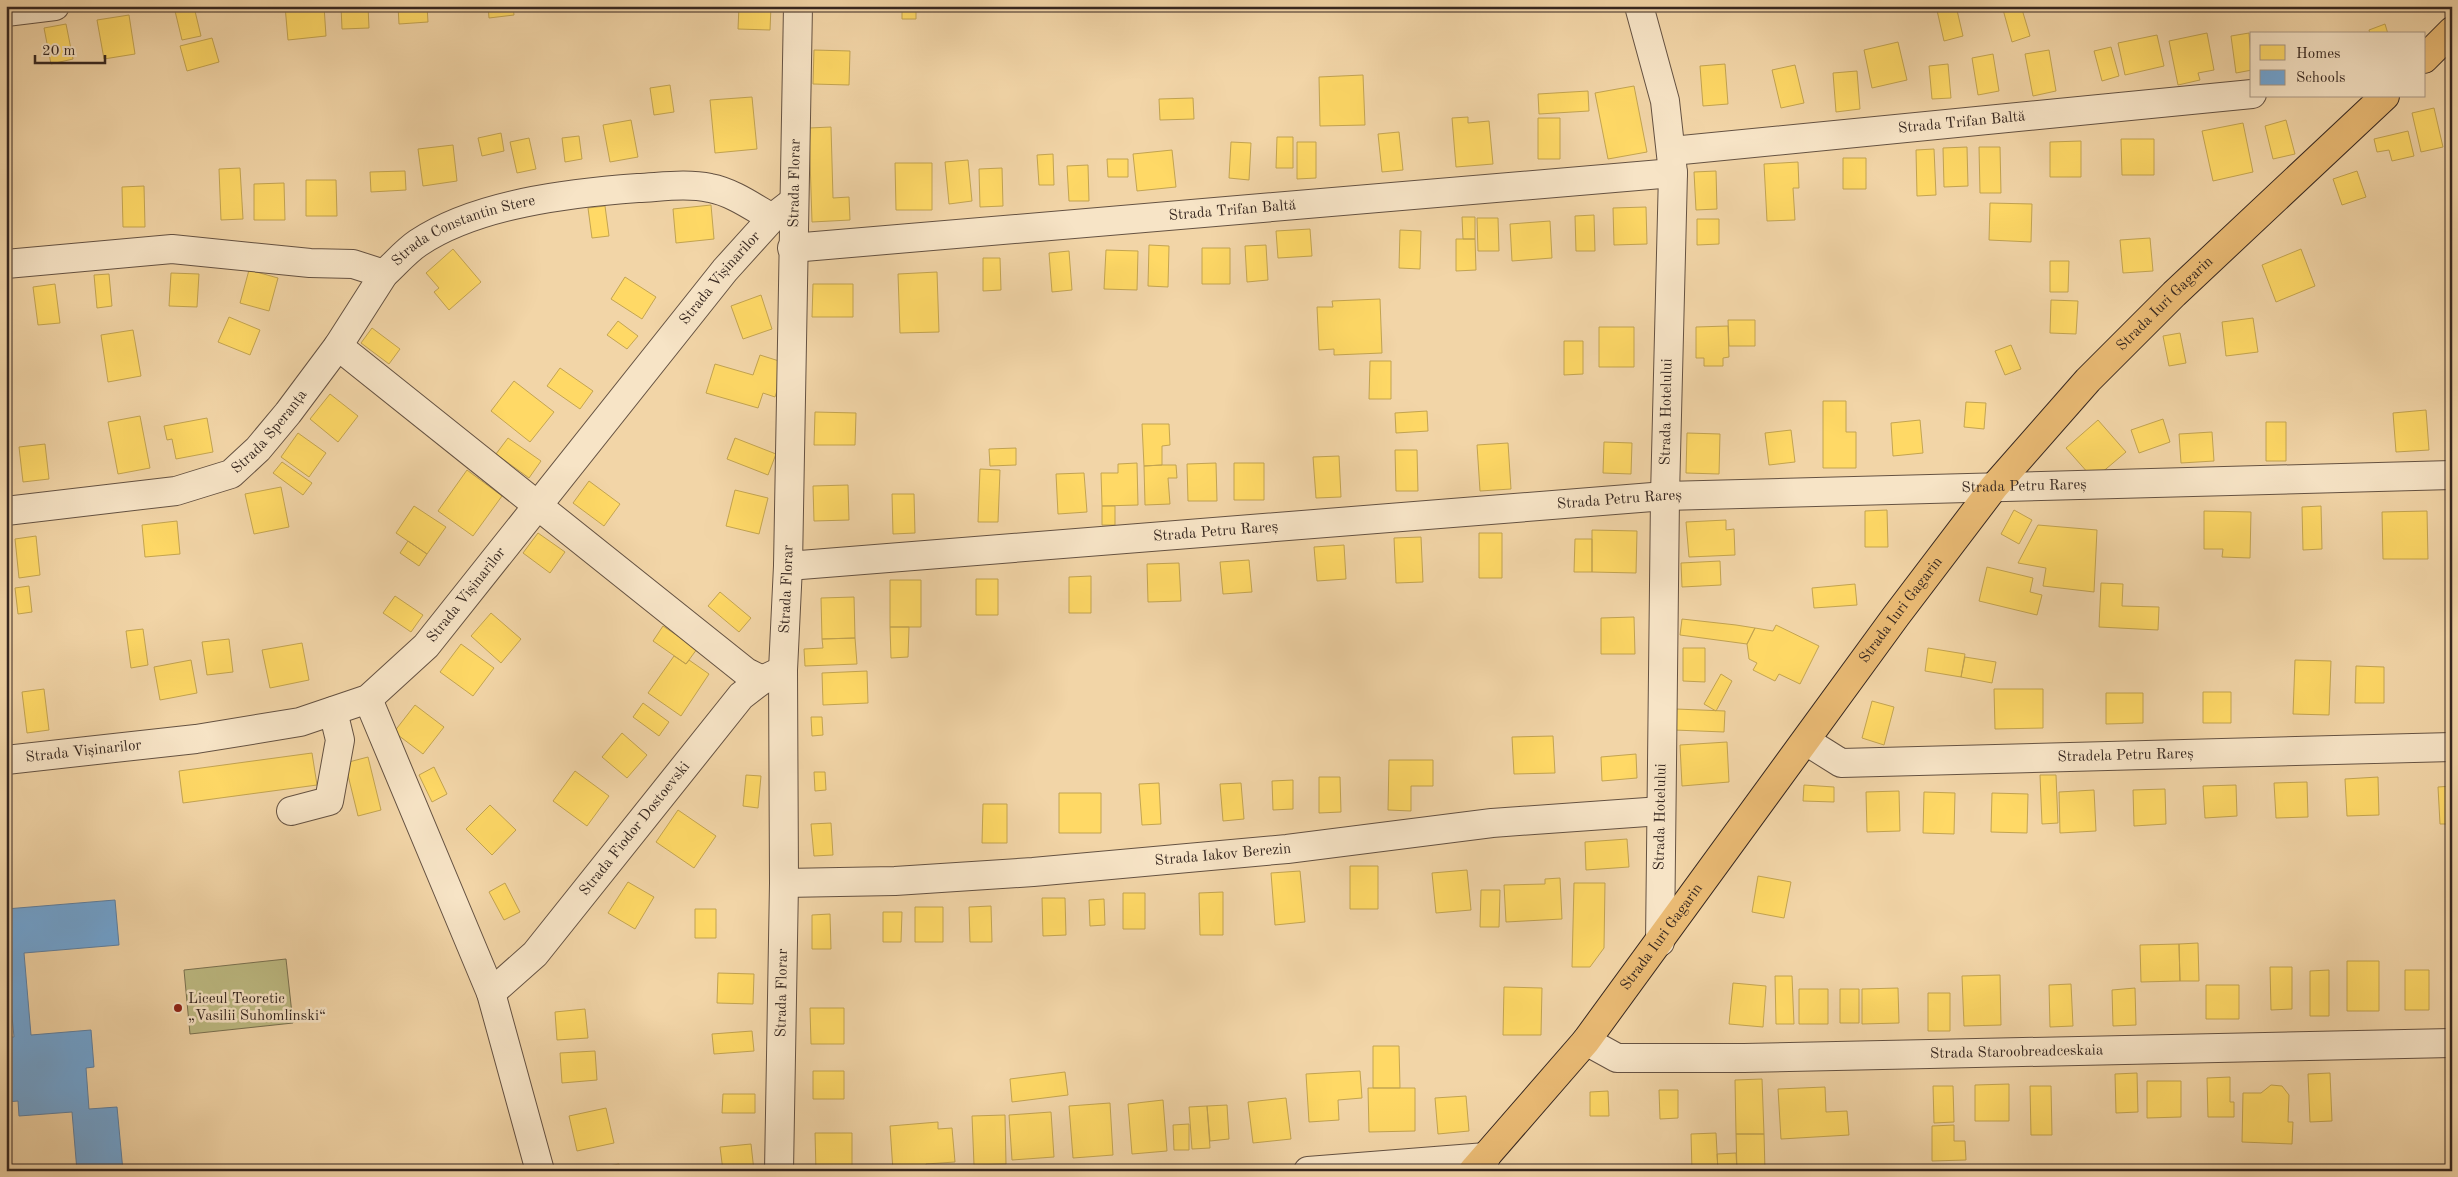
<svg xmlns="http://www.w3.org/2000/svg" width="2458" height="1177" viewBox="0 0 2458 1177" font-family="'Old Standard TT',serif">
	<rect width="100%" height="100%" fill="#f2d5a7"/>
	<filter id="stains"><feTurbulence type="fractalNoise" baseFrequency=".004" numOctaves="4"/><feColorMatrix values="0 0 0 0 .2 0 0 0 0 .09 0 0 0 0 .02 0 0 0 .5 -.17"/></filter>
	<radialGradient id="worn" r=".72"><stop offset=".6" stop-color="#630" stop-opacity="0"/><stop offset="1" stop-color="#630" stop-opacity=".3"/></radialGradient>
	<path fill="#bebc84" stroke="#7a7252" d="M286,959L293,1023L190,1034L184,970Z"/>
	<path fill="#ffd966" stroke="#c3a451" d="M285,6H324L326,36L288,40Z
		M341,6H368L369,28L342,29Z
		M398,6H427L428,22L399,24Z
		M488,6H513L514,15L489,18Z
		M591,6H611V7L591,10Z
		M739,6H771L770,30L738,29Z
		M902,6H916V19H902Z
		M1936,6H1956L1963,36L1944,41Z
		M2002,6H2021L2030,36L2012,42Z
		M194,7L201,36L182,40L175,11Z
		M129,15L135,54L104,59L97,20Z
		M66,24L73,59L51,64L44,28Z
		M2385,24L2388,34H2370L2369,30Z
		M2207,33L2214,70L2198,73L2200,80L2178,85L2169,41Z
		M2249,33L2252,70L2236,73L2231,36Z
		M2157,35L2164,66L2125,75L2118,43Z
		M212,38L219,62L187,71L180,46Z
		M1898,42L1907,80L1872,88L1864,50Z
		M2111,47L2119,76L2102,81L2094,51Z
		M814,50L850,51L849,85L813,84Z
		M2049,50L2056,91L2033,96L2025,54Z
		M1993,54L1999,91L1978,95L1972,58Z
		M1725,64L1728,104L1703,106L1700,66Z
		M1948,64L1951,98L1932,99L1929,66Z
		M1795,65L1804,103L1781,108L1772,70Z
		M1857,71L1860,109L1836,112L1833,73Z
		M1363,75L1365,125L1320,126L1319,77Z
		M670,85L674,112L654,115L650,88Z
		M1634,86L1647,152L1608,159L1595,93Z
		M1588,91L1589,111L1539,114L1538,94Z
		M752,97L757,149L715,153L710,100Z
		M1193,98L1194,119L1160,120L1159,99Z
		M2434,108L2443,147L2421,152L2412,113Z
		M1468,117V123L1489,121L1493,164L1456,167L1452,118Z
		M1538,118H1560V159H1538Z
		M631,120L638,157L610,162L603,125Z
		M2286,120L2295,154L2273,159L2265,126Z
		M2243,123L2253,172L2213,181L2202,131Z
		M831,127L833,198L849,197L850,220L812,222L809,128Z
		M2408,131L2414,156L2392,161L2389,150L2377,152L2374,139Z
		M1399,132L1403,170L1382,172L1378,134Z
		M501,133L504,151L482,156L478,138Z
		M579,136L582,159L565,162L562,138Z
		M1277,137H1293V168H1276Z
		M529,138L536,169L517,173L510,142Z
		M2121,139H2154V175H2122Z
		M2081,141V177H2050V142Z
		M1231,142L1251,143L1249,180L1229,178Z
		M1297,142H1316V178L1297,179Z
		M453,145L457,181L423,186L418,149Z
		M1967,147L1968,186L1944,187L1943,148Z
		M1979,147H2000L2001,193H1980Z
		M1934,149L1936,195L1917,196L1916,150Z
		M1172,150L1176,187L1137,191L1133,154Z
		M1053,154L1054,185H1039L1037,155Z
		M1843,158H1866V189H1843Z
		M1107,159H1128V177H1108Z
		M968,160L972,201L949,204L945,162Z
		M1798,162L1799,188H1793L1795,220L1767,221L1764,164Z
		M895,163H932V210H896Z
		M1088,165L1089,201H1069L1067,166Z
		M240,168L243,219L221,220L219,169Z
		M1002,168L1003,206L980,207L979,169Z
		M405,171L406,190L371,192L370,172Z
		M1716,171L1717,209L1696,210L1694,172Z
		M2357,171L2366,197L2342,205L2333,179Z
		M306,180H336L337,216H306Z
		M284,183L285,220H254V184Z
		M144,186L145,227H123L122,187Z
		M1990,203L2032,204L2031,242L1989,240Z
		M711,205L714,239L676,243L673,209Z
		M605,206L609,236L592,238L588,208Z
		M1646,207L1647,244L1614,245L1613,208Z
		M1594,215L1595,251H1576L1575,216Z
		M1462,217H1475V239H1463Z
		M1477,218H1498L1499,251H1478Z
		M1697,219H1719V244L1697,245Z
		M1550,221L1552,258L1512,261L1510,224Z
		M1310,229L1312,256L1278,258L1276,231Z
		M1400,230L1421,231L1420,269L1399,268Z
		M2150,238L2153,271L2123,273L2120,240Z
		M1456,239H1475L1476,270L1456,271Z
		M1149,245L1169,246L1168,287L1148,286Z
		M1266,245L1268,280L1247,282L1245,246Z
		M1202,248H1230V284H1202Z
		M453,249L481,282L449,310L434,292L439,288L426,273Z
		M2301,249L2315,286L2276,302L2262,265Z
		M1106,250L1138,251L1137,290L1104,289Z
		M1069,251L1072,290L1052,292L1049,253Z
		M983,258H1000L1001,290L983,291Z
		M2050,261H2069L2068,292H2050Z
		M249,270L278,278L269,311L240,303Z
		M937,272L939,332L900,333L898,274Z
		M171,273L199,274L197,307L169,306Z
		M109,274L112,306L97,308L94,275Z
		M625,277L656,297L642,319L611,299Z
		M55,284L60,323L38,325L33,287Z
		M813,284H853V317H812Z
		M761,295L772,329L743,339L731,306Z
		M1380,299L1382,353L1334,355V349L1319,350L1317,307H1333L1332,301Z
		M2051,300L2078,301L2076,334L2050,333Z
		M229,317L260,330L250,355L218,342Z
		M2253,318L2258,352L2226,356L2222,322Z
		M1728,320H1755V346H1729Z
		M618,321L638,336L627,349L607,335Z
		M1728,326L1729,357L1723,358V366H1704V358H1696V327Z
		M1599,327H1634V367H1599Z
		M372,328L400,349L389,364L361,343Z
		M133,330L141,376L108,382L101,335Z
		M2180,333L2186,363L2169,366L2163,336Z
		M1564,341H1583V374L1564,375Z
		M2011,345L2021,369L2005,375L1995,351Z
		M760,355L779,361L781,378L775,397L763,393L758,408L706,393L715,364L753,375Z
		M1370,361H1391V399H1369Z
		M560,368L593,391L580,409L547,386Z
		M514,381L554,412L530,442L491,411Z
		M330,394L358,416L338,442L310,419Z
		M1823,401H1846V432H1856V468H1823Z
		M1966,402L1986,403L1984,429L1964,427Z
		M2426,410L2429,450L2396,452L2393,413Z
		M1427,411L1428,431L1396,433L1395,413Z
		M815,412L856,413L855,445H814Z
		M140,416L150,468L118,474L108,422Z
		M207,418L213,452L176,459L172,439L167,440L164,426Z
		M2163,419L2170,442L2139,453L2131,430Z
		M1920,420L1923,453L1893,456L1891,423Z
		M2098,420L2126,452L2100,474H2089L2066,448Z
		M2266,422H2286V461H2266Z
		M1142,424H1169L1170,445L1162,446V465L1144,466Z
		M1791,430L1795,462L1769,465L1765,433Z
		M2212,432L2214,461L2181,463L2179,434Z
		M298,433L326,453L309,477L281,457Z
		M1687,433L1720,434L1719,474L1686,473Z
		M508,438L541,461L529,478L496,454Z
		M735,438L776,454L768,475L727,459Z
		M1604,442L1632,443L1631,474L1603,473Z
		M1508,443L1511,489L1480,491L1477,445Z
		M45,444L49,479L23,482L19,447Z
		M1016,448V465L990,466L989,449Z
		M1395,450H1417L1418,491H1396Z
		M1339,456L1341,497L1316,498L1313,457Z
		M282,462L312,483L303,495L273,473Z
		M1137,463L1138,505L1102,506L1101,473H1118V464Z
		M1216,463L1217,501H1188L1187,464Z
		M1234,463H1264V500H1234Z
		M1162,465H1176L1177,478H1168L1170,504L1145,505L1144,466Z
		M980,469L1000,470L998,522H978Z
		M467,470L502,496L473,536L438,511Z
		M1084,473L1087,512L1058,514L1056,474Z
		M589,481L620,504L604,526L573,503Z
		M848,485L849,520L814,521L813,486Z
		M281,487L289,527L254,534L245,494Z
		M735,490L768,498L759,534L726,526Z
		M892,494H914L915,533L893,534Z
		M414,506L446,527L427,554L396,533Z
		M1102,506H1115V525H1102Z
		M2321,506L2322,549L2303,550L2302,507Z
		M1887,510L1888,547H1865V511Z
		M2014,510L2032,520L2019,544L2001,534Z
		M2204,511L2251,512L2250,558L2222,557L2223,549H2204Z
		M2427,511L2428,559H2383L2382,512Z
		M1726,520V530L1734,529L1735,555L1689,557L1686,522Z
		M177,521L180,554L145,557L142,525Z
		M2038,525L2097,530L2094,592L2043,586L2046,568L2018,563Z
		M1592,530L1637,531L1636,573L1592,572Z
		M538,533L565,552L550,573L523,553Z
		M1479,533H1502V578H1479Z
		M36,536L40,575L19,578L15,539Z
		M1421,537L1423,582L1396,583L1394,538Z
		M1575,539H1592V572H1574Z
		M408,541L427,554L419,566L400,553Z
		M1344,545L1346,579L1317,581L1314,547Z
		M1249,560L1252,592L1223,594L1220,562Z
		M1720,561L1721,585L1682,587L1681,563Z
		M1179,563L1181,601L1148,602L1147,564Z
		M1987,567L2033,578L2030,592L2042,595L2037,615L1979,601Z
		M1091,576V613H1069V577Z
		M976,579H998V615H976Z
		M890,580H921V627H890Z
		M2101,583L2123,584L2122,606L2159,607L2158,630L2099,627Z
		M1855,584L1857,605L1814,608L1812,588Z
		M29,586L32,612L18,614L15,588Z
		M720,592L751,618L739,632L708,606Z
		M395,596L423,615L411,632L383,613Z
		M854,597L855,638L822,639L821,598Z
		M491,613L521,639L501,663L471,636Z
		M1634,617L1635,654H1601V618Z
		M1682,619L1736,625L1755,628L1747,644L1680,635Z
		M1776,625L1819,646L1800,684L1779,674L1775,681L1753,670L1757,663L1749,659L1747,644L1755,628L1773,631Z
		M663,626L697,649L686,664L653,641Z
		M890,627H909L908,657L891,658Z
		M143,629L148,665L131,668L126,631Z
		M855,638L857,664L805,666L804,649L823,648L822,639Z
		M229,639L233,672L207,675L202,642Z
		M302,643L309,680L270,688L262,650Z
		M461,644L494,668L473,696L440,672Z
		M1683,648H1705V682L1683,681Z
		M1928,648L1965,654L1961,677L1925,671Z
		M674,656L686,664L689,660L709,674L681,716L648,693Z
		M1965,657L1996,662L1992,683L1961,677Z
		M191,660L197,693L160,700L154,667Z
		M2295,660L2331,661L2329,715L2293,714Z
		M2356,666L2384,667V703H2355Z
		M867,671L868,703L823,705L822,673Z
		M1721,674L1732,681L1716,711L1704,704Z
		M44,689L49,730L27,733L22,692Z
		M1994,689H2043V728L1995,729Z
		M2203,692H2231V723H2203Z
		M2106,693H2143V723L2106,724Z
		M1872,701L1894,707L1884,745L1862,738Z
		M643,703L669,722L659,736L633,717Z
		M415,705L444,727L423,754L394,732Z
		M1676,709L1725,711L1724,732L1674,730Z
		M811,717H822L823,735L812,736Z
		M622,733L647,755L627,778L602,757Z
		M1553,736L1555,773L1514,774L1512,737Z
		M1727,742L1729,782L1682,786L1680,745Z
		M312,753L317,785L183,803L179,771Z
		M1636,754L1637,778L1602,781L1601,757Z
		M368,757L381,810L358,816L345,763Z
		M1389,760H1433V786H1411V811L1388,810Z
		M434,767L447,794L432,802L419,775Z
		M575,771L609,796L587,826L553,801Z
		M814,772H825L826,790L815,791Z
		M746,775L761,776L758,808L743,806Z
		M2040,775H2056L2058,823L2042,824Z
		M1319,777H1340L1341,812L1319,813Z
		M2378,777L2379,815L2347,816L2345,779Z
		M1293,780V809L1273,810L1272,781Z
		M2307,782L2308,817L2276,818L2274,783Z
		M1159,783L1161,824L1142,825L1139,784Z
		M1241,783L1244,819L1223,821L1220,784Z
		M1804,785L1834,787V802L1803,801Z
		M2236,785L2237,816L2205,818L2203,786Z
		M2452,786V824H2440L2438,787Z
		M2165,789L2166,824L2134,826L2133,790Z
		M2094,790L2096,831L2060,833L2059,792Z
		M1899,791L1900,831L1867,832L1866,792Z
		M1924,792L1955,793L1954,834L1923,833Z
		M1059,793H1101V833H1059Z
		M1992,793L2028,794L2027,833L1991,832Z
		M983,804H1007V843H982Z
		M490,805L516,830L492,855L466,829Z
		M678,810L716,836L694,868L656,842Z
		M831,823L833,855L814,856L811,824Z
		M1627,839L1629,867L1586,870L1585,842Z
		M1350,866H1378V909H1350Z
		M1467,870L1471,910L1436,913L1432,873Z
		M1300,871L1305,922L1275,925L1271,873Z
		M1758,876L1791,882L1784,918L1752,912Z
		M1560,878L1562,919L1506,922L1504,885L1545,884V879Z
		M628,882L654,897L635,929L608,913Z
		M505,883L520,912L504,920L489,892Z
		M1574,883H1605L1604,948L1590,967H1572Z
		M1481,890H1500L1499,927H1480Z
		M1223,892V935H1200L1199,893Z
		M1123,893H1145V929H1123Z
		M1042,898H1065L1066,935L1043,936Z
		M1104,899L1105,925L1090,926L1089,900Z
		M991,906L992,942H970L969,907Z
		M915,907H943V942H915Z
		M695,909H716V938H695Z
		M883,912H902L901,942H883Z
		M830,914L831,949H812V915Z
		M2198,943L2199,981H2180L2179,944Z
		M2179,944L2180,981L2141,982L2140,945Z
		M2347,961H2379V1011H2347Z
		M2270,967H2292V1009L2271,1010Z
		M2329,970V1016H2310V971Z
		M2405,970H2429V1010H2405Z
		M718,973L754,974L753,1004L717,1003Z
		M2000,975L2001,1025L1964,1026L1962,976Z
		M1775,976H1792L1794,1024H1776Z
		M1733,983L1766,986L1763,1027L1729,1024Z
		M2071,984L2073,1026L2050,1027L2049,985Z
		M2206,985H2239V1019H2206Z
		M1504,987L1542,988L1541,1035H1503Z
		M1898,988L1899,1023L1862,1024V989Z
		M2135,988L2136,1025L2113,1026L2112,990Z
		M1799,989H1828V1024H1799Z
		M1840,989H1859V1023H1840Z
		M1928,993H1950V1031H1928Z
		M810,1008H844V1044H811Z
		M585,1009L588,1038L557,1040L555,1012Z
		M752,1031L754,1051L714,1054L712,1034Z
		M1373,1046H1399L1400,1088H1373Z
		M595,1051L597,1080L562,1083L560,1053Z
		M813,1071H844V1099H813Z
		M1360,1071L1362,1098L1338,1100L1339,1120L1309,1122L1306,1074Z
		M1065,1072L1068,1095L1012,1102L1010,1079Z
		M2137,1073L2138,1112L2116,1113L2115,1074Z
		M2330,1073L2332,1121L2310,1122L2308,1074Z
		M2230,1077V1102H2234V1117H2208L2207,1078Z
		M1762,1079L1764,1134H1736L1735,1080Z
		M2147,1081H2181V1117L2147,1118Z
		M2009,1084V1121H1975V1085Z
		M2271,1085L2282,1086L2289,1095L2288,1122H2293L2292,1144L2242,1142L2243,1093H2261Z
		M1933,1086H1953L1954,1122L1934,1123Z
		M2030,1086H2051L2052,1135H2031Z
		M1825,1087L1826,1112L1847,1111L1849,1135L1781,1139L1778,1089Z
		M1368,1088H1415V1131L1369,1132Z
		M1659,1090H1678V1118L1660,1119Z
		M1608,1091L1609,1116H1590V1092Z
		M723,1094H755V1113H722Z
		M1466,1096L1469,1131L1438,1134L1435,1098Z
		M1286,1098L1291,1139L1253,1143L1248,1102Z
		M1163,1100L1167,1151L1132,1154L1128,1104Z
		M1110,1103L1113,1155L1073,1158L1069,1106Z
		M1227,1105L1229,1139L1210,1141L1207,1106Z
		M1207,1106L1210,1148L1192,1149L1189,1107Z
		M606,1108L614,1143L577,1151L569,1116Z
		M1051,1112L1054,1157L1012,1160L1009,1115Z
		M1005,1115L1006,1164L974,1165L972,1116Z
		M938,1122V1129L952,1128L955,1162L926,1164V1170L893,1171L890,1126Z
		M1189,1124V1150H1174L1173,1125Z
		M1954,1125V1141H1965L1966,1160L1932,1161V1126Z
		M815,1133H852V1171H816Z
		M1716,1133L1718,1171H1692L1691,1134Z
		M1736,1134H1764L1765,1171H1737Z
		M751,1144L754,1171H723L720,1147Z
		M1736,1153L1737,1171H1718L1717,1154Z
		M619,1164L620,1171H582Z"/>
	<path fill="#6fa8dc" stroke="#5e81a4" d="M115,900L119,945L24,953L31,1035L91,1030L94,1067L86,1068L89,1109L117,1107L123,1171H77L72,1112L19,1116L18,1101L6,1102V1037H14L6,954V909Z"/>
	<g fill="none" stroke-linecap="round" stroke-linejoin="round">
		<g stroke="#655242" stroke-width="30">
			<g id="minor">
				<path d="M1639,6L1665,101L1673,173L1665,496L1660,942"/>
				<path d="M6,12L55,6"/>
				<path id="s1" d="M1672,151L2252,94"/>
				<path id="s2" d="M792,248L1673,173"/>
				<path id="s3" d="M6,264L172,249L310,263L353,264L384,274C395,264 406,251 418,243C476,204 569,193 638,188C661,187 687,183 710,188C732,192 753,207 772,218"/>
				<path d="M338,346L746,672L762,680"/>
				<path id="s4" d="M6,511L176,491L231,474L258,449L288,413L338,346L384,274"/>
				<path id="s5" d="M788,566L1665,496L2452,475"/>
				<path d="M368,699L491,993L540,1171"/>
				<path id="s6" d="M1806,741L1841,763L2452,747"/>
				<path id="s7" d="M6,760L196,739L300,722L368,699L426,646L725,270L772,218L794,201"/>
				<path d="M291,811L329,801L340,740L333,711"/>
				<path id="s8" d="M784,883L895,881L1033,872L1287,849L1492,823L1661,811"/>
				<path id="s9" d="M491,993L535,954L741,696L762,680L777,673"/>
				<path id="s10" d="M1586,1041L1617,1058H1744L2452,1043"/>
				<path id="s11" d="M779,1171L784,883L783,670L788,566L798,6"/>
				<path d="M1308,1171L1486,1157"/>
			</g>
		</g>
		<g stroke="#362720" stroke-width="30">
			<g id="major">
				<path d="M2424,59L2452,31"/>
				<path id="s12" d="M1473,1171L1586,1041L1896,616L1994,487L2088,380L2174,294L2385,96"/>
			</g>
		</g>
		<use href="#minor" stroke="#f7e4c6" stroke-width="28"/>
		<use href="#major" stroke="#e9ba74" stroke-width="28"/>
	</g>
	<circle fill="#8f2418" stroke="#f7e4c6" stroke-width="2" cx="178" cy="1008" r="5"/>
	<g text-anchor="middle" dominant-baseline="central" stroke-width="5" stroke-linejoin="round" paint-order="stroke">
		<g font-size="15" fill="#362720" stroke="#f7e4c6">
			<text stroke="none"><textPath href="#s1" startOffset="291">Strada Trifan Baltă</textPath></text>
			<text stroke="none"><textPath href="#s11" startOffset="988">Strada Florar</textPath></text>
			<text stroke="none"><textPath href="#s2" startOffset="442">Strada Trifan Baltă</textPath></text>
			<text stroke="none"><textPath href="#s3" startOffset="474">Strada Constantin Stere</textPath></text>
			<text stroke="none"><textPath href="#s7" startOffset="918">Strada Vișinarilor</textPath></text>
			<text stroke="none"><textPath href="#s12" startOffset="1111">Strada Iuri Gagarin</textPath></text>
			<text transform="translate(1667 412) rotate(-89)">Strada Hotelului</text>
			<text stroke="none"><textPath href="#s4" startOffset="286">Strada Speranța</textPath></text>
			<text stroke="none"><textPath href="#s5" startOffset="1239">Strada Petru Rareș</textPath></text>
			<text stroke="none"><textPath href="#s5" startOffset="834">Strada Petru Rareș</textPath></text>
			<text stroke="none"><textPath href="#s5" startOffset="429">Strada Petru Rareș</textPath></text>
			<text stroke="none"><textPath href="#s11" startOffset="582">Strada Florar</textPath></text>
			<text stroke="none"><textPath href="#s7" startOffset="512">Strada Vișinarilor</textPath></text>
			<text stroke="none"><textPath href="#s12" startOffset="706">Strada Iuri Gagarin</textPath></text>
			<text stroke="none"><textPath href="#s7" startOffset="78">Strada Vișinarilor</textPath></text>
			<text stroke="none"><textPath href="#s6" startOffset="326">Stradela Petru Rareș</textPath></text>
			<text transform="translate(1661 817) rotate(-89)">Strada Hotelului</text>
			<text stroke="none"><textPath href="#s9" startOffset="219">Strada Fiodor Dostoevski</textPath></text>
			<text stroke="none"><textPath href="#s8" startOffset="440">Strada Iakov Berezin</textPath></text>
			<text stroke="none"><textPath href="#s12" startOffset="301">Strada Iuri Gagarin</textPath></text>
			<text stroke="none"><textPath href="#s11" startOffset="178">Strada Florar</textPath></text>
			<text stroke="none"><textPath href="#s10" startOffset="435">Strada Staroobreadceskaia</textPath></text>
		</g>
		<g font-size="15" fill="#362720" stroke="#f7e4c6" text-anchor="start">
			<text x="188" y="999">Liceul Teoretic<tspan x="188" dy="17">„Vasilii Suhomlinski“</tspan></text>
		</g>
	</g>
	<rect width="2458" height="1177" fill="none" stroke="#f2d5a7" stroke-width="25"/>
	<rect x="8" y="8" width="2443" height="1162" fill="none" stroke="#362720" stroke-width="2.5"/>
	<rect x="12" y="12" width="2433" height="1152" fill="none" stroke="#362720"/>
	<rect x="2250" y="32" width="175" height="65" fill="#f7e4c6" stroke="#aa9884"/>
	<rect x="2260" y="45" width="25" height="15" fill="#ffd966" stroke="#aa9884"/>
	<text x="2296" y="58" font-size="15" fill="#362720">Homes</text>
	<rect x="2260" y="70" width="25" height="15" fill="#6fa8dc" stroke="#aa9884"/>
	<text x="2296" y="82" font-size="15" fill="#362720">Schools</text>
	<path d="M35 55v8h70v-8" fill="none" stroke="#362720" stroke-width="2.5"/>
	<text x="42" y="55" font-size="15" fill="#362720" stroke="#f7e4c6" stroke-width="4" paint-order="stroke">20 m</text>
	<rect width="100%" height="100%" filter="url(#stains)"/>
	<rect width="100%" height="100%" fill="url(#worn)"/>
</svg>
